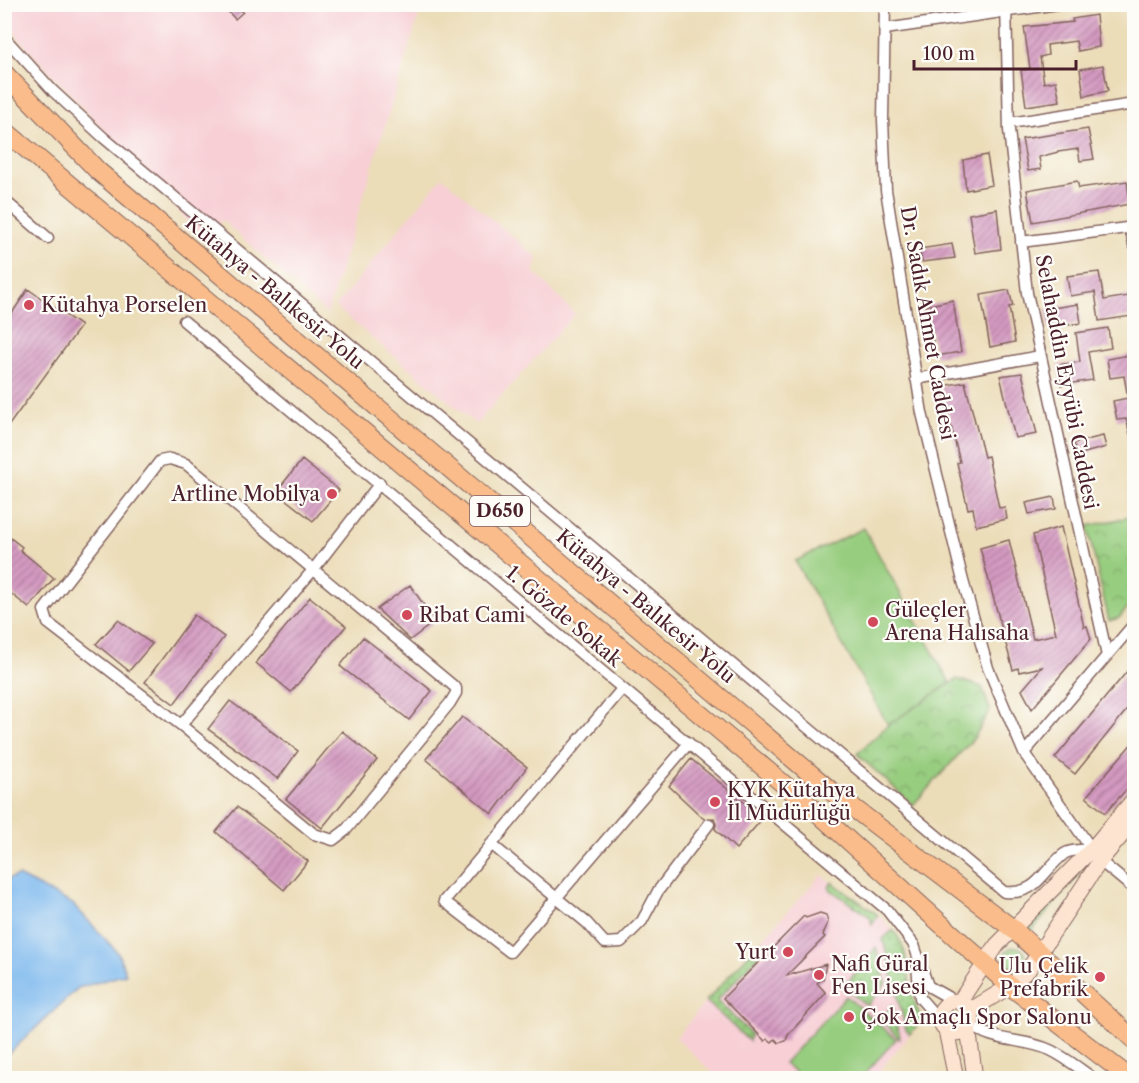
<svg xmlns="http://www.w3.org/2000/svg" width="1139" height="1083" viewBox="0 0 1139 1083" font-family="'Libre Caslon Text',serif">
	<defs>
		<pattern id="grass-dots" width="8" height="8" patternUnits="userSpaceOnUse" patternTransform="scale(1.5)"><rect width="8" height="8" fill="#97cd7f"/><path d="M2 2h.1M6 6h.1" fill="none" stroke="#7da668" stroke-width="1.8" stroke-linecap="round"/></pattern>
		<pattern id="park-crowns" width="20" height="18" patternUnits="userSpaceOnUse" patternTransform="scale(1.5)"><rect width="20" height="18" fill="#97cd7f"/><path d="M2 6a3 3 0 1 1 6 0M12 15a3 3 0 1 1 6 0" fill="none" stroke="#7da668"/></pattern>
		<pattern id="building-hatch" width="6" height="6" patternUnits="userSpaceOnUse" patternTransform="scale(1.5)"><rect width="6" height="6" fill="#d49ac1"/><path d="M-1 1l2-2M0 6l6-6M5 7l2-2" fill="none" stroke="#ae7d9d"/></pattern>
	</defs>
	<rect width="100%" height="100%" fill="#fdfcf7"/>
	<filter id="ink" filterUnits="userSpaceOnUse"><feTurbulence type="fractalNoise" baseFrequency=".0167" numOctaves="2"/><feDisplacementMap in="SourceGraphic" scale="12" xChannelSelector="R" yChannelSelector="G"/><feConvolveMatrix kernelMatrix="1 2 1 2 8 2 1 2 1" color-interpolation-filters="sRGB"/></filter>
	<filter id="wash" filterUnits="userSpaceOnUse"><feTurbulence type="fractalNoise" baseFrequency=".008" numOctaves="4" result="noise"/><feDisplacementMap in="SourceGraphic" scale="24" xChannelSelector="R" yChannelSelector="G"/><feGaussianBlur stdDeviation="1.35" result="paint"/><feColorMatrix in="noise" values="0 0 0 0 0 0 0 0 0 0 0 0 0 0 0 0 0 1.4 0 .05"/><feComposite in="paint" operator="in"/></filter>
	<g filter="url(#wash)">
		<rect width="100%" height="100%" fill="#ecddb9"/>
		<path fill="#f7cfd5" d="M4,5H422L327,314L222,220L205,242L166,196L27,48L5,21Z
			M442,177L538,258L533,271L575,314L476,424L335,307Z
			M821,875L878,915L895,932L907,955L911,995L923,1019L873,1078L716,1076L676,1038L706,1001Z"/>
		<path fill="url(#grass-dots)" stroke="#707655" stroke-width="1.5" d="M1086,865L1032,931L1025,925Z
			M832,882L878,915L872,925L870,917L831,890L829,886Z
			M893,930C915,956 903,991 923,1019L910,1034L906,1030L883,939Z
			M761,941L759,956L717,1000L751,1034L749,1041L706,1001Z
			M876,947L886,983L867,1006L844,987Z
			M1004 958a11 11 0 1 1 22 0a11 11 0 1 1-22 0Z
			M892,1006L900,1036L899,1039L881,1018Z"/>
		<path fill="url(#park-crowns)" stroke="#707655" stroke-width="1.5" d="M1134,516V600L1119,618L1109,621L1087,526Z
			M957,679L982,687L990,710L974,738L913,805L857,754L888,725Z"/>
		<path fill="#97cd7f" stroke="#707655" stroke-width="1.5" d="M864,528L950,683L888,725L795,561Z
			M846,996L896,1039L861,1078H802L784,1063Z"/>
		<path fill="#7cb8ee" stroke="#636c8c" stroke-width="1.5" d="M18,876L73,904L118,953L126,974L78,988L5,1057V880Z"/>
		<g id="blocks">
			<path fill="url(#building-hatch)" d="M221,4H235L243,12L235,19Z
				M1096,15L1099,47L1078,51L1076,41L1047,45L1048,55L1040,57L1044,83L1056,81L1060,101L1026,106L1021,70L1030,69L1024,27L1073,22L1072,19Z
				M1103,65L1108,91L1084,96L1080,69Z
				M1088,129L1094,159L1080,161L1078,149L1058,152L1039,157L1041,169L1028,171L1022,139Z
				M987,155L992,185L966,190L963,160Z
				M1077,181L1079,188L1127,181L1130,204L1033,222L1027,190Z
				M997,209L1001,249L975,253L969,214Z
				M952,244L955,258L922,262L919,249Z
				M1099,272L1104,300L1128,296L1132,316L1099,321L1095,292L1070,296L1067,276Z
				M28,289L81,326L4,432V325Z
				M1009,290L1013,306L1009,307L1015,342L990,347L981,295Z
				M953,300L961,352L936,356L925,306Z
				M1078,304L1081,323L1049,328L1046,309Z
				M1108,328L1111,348L1088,352L1093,380L1061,385L1058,365L1080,362L1076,333Z
				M1134,354V441L1132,442L1126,419L1117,420L1113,401L1128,398L1124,376L1110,378L1107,359Z
				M1022,373L1037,434L1015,438L1000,376Z
				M965,382L984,457L988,456L999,508L1005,507L1007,519L976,526L973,508L968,509L957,463L960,462L941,386Z
				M1103,436L1106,447L1077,455L1074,443Z
				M302,460L339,490L313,521L276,492Z
				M1054,497L1056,509L1029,514L1026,503Z
				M1061,527L1084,627L1087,626L1091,639L1032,709L1022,690L1042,667L1019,672L1018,668L1013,670L980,548L1009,540L1033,639L1056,634L1033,535Z
				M4,533L22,547L20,550L54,578L29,608L4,588Z
				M410,585L435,621L410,640L377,609Z
				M310,597L346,626L291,692L256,663Z
				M194,615L224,637L174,704L145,682Z
				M118,620L152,644L129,671L96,644Z
				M363,637L432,691L409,720L340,666Z
				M1134,663V701L1075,774L1055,758Z
				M230,701L298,751L278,779L208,729Z
				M462,717L527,767L492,814L426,759Z
				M342,731L377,760L322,828L286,799Z
				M1134,741V781L1105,813L1086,797Z
				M691,759L763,818L736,849L715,829L716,824L714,818L704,819L669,786Z
				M237,807L308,861L284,890L216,832Z
				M820,913L826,915L828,922L823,935L825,937L786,976L826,964L823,979L817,983L826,993L788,1035L786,1041L779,1043L775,1039L772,1042L768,1039L765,1041L723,998L804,916L806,918Z"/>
		</g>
	</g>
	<g filter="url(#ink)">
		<use href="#blocks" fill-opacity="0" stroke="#83625d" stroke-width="1.5"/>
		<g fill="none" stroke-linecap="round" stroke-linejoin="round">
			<g stroke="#83625d" stroke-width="13">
				<path id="street" d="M885,4L883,120L886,190L922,413L963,581L988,668L1024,753L1100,861L1134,889
					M1006,4L1009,130L1027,293L1107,656
					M885,29L1058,4
					M4,37L53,91L104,138L1004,892C1038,895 1041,872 1064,854C1071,849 1084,850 1092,849
					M1009,123L1134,104
					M4,200L48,238
					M1130,228L1134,245
					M1021,242L1134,227
					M184,321L887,910L914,945L928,986L953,1000
					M916,379L1040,356
					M170,459L186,464L456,688V693L450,703L346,830L333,840L314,834L181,725L48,623L44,610L160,461Z
					M622,689L444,901L510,952L689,743
					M181,725L313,570L380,483
					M1024,753L1134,624
					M491,844L587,923L605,943L621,942L642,921L658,891L709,824
					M917,966L920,998L940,1021
					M971,1024C991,1043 1025,1038 1050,1050C1065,1057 1080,1069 1093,1078"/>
			</g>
			<g stroke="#83625d" stroke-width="17">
				<path id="secondary" d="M940 1017a16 16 0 1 1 32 0a16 16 0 1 1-32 0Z
					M960,1001L997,945L1092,849L1134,799
					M971,1010L1010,986L1028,970L1100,861L1134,821
					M968,1028L975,1078
					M946,1030L956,1078"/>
			</g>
			<g stroke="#83625d" stroke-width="20">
				<path id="highway" d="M4,73L98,171L831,791L1013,929L1134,1040
					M4,130L818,813L1010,986L1130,1078"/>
			</g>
			<use href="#street" stroke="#fff" stroke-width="10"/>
			<use href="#secondary" stroke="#fde4d0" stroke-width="15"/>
			<use href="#highway" stroke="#f9bc8a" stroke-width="18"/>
		</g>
	</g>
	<g fill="#d1495b" stroke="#fdfcf7" stroke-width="2">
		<circle cx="29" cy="305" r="6"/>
		<circle cx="332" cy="494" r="6"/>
		<circle cx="407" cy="615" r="6"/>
		<circle cx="873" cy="622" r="6"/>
		<circle cx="715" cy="802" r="6"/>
		<circle cx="788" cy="952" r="6"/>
		<circle cx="819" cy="975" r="6"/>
		<circle cx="1100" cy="977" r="6"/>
		<circle cx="849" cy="1017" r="6"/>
	</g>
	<g text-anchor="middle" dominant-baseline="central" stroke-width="4.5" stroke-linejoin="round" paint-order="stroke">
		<rect fill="#fdfcf7" stroke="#806168" stroke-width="1.5" x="470" y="496" width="60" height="30" rx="4.5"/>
		<g font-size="18" font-weight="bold" fill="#4a1f2b">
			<text x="500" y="511">D650</text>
		</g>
		<g font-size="20" fill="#4a1f2b" stroke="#fdfcf7">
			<text transform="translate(275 292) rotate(40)">Kütahya - Balıkesir Yolu</text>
			<text transform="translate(928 323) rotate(80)">Dr. Sadık Ahmet Caddesi</text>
			<text transform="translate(1067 382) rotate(79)">Selahaddin Eyyübi Caddesi</text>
			<text transform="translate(646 606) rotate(40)">Kütahya - Balıkesir Yolu</text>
			<text transform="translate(564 616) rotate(40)">1. Gözde Sokak</text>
		</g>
		<g font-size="20" fill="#4a1f2b" stroke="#fdfcf7" text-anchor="start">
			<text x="41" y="305">Kütahya Porselen</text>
			<text x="320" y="494" text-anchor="end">Artline Mobilya</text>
			<text x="885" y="610">Güleçler<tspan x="885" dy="23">Arena Halısaha</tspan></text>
			<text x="419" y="615">Ribat Cami</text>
			<text x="727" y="790">KYK Kütahya<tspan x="727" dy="23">İl Müdürlüğü</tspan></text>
			<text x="776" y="952" text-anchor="end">Yurt</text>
			<text x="831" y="964">Nafi Güral<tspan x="831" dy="23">Fen Lisesi</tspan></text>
			<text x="1088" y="966" text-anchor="end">Ulu Çelik<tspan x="1088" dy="23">Prefabrik</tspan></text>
			<text x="861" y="1017">Çok Amaçlı Spor Salonu</text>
		</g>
	</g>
	<rect width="1139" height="1083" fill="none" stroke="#fdfcf7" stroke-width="24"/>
	<path d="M914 60v9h162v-9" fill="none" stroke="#4a1f2b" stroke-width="3"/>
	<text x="923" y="60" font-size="18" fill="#4a1f2b" stroke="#fdfcf7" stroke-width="4.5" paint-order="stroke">100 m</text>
</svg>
